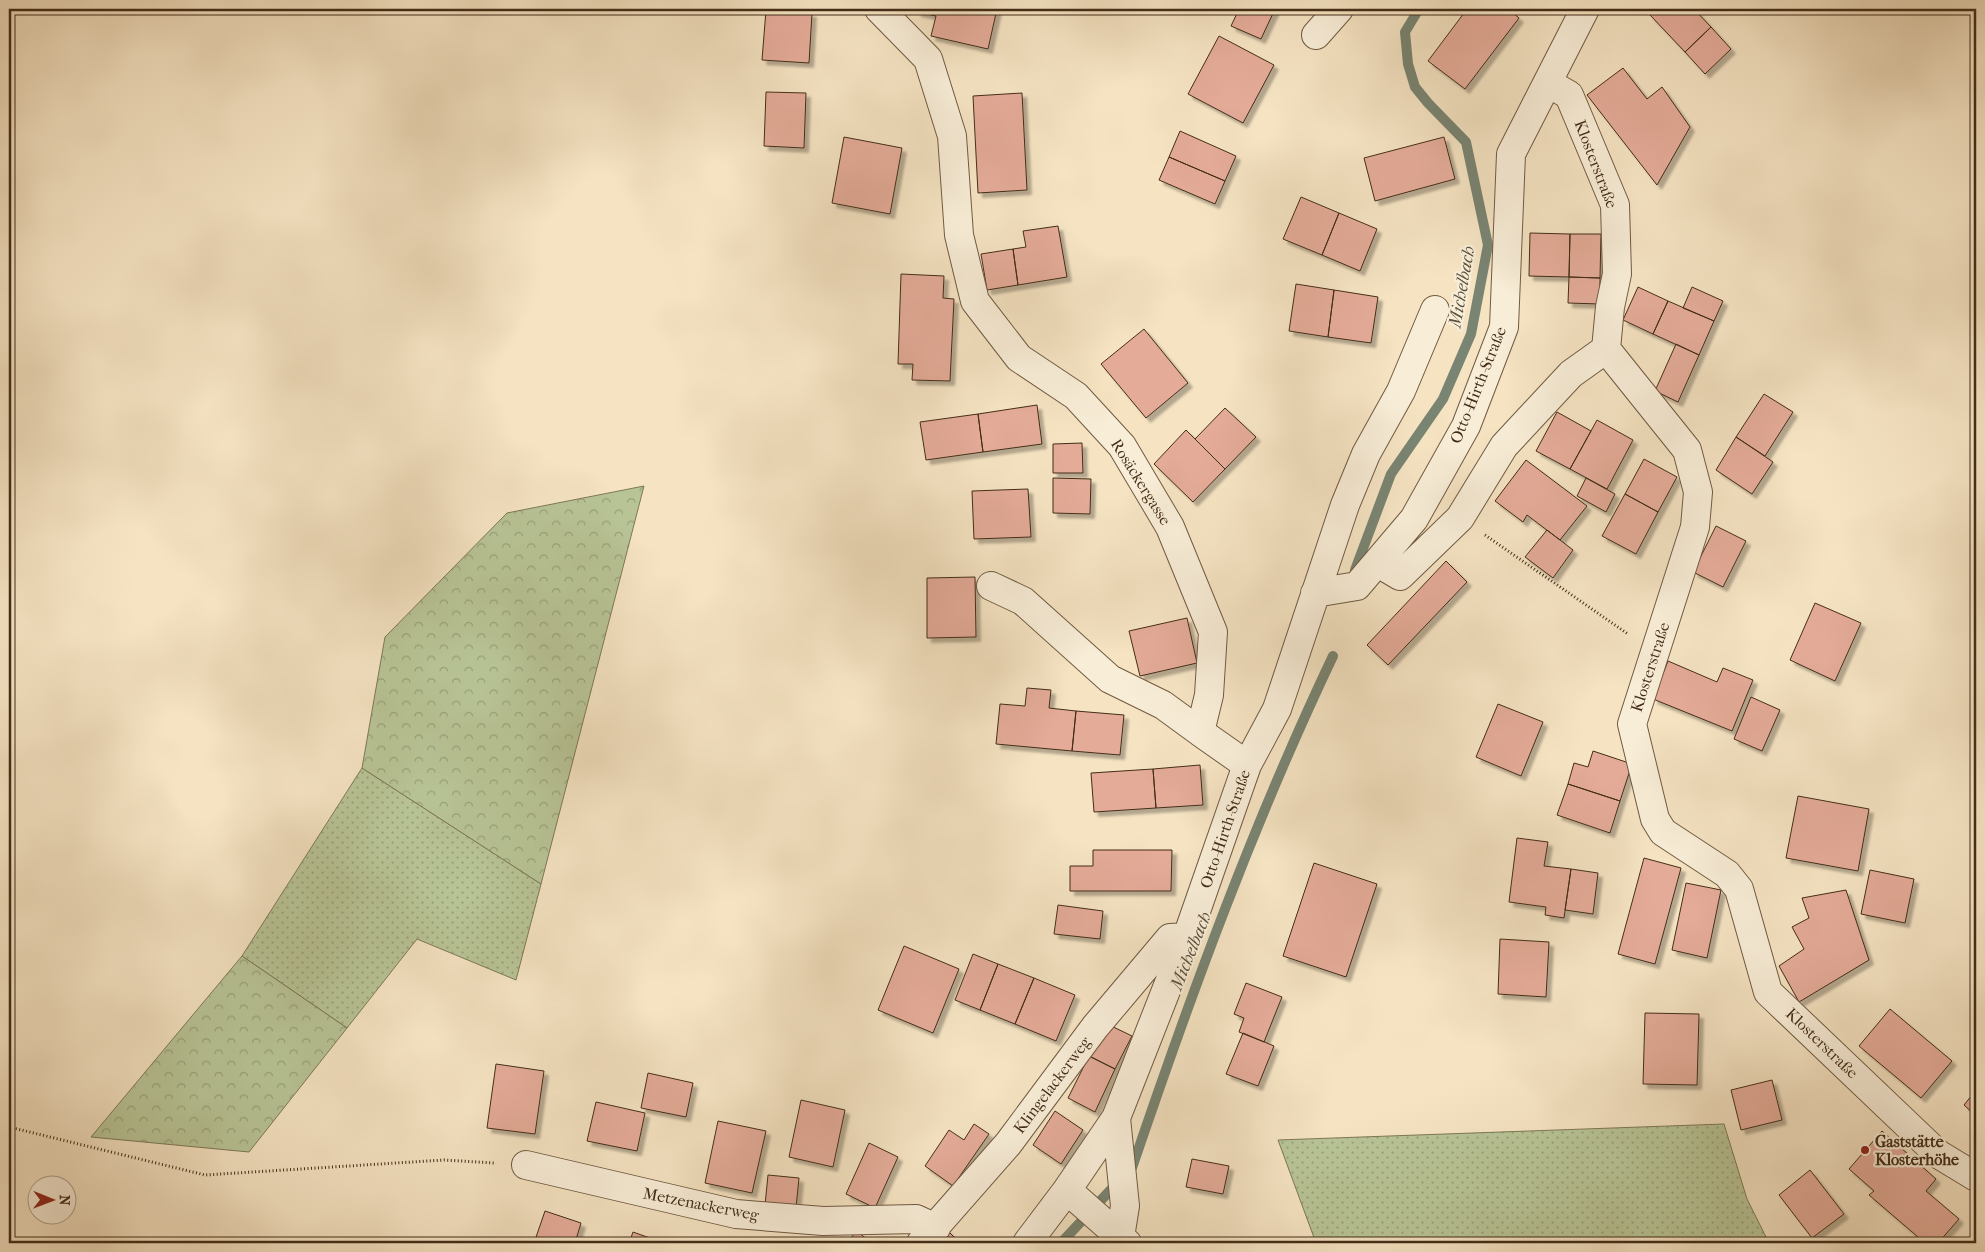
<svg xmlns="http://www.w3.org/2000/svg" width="1985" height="1252" viewBox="0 0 1985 1252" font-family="'IM FELL French Canon',serif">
	<defs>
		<pattern id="grass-dots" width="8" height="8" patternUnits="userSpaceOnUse" patternTransform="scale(1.25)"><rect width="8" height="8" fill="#b8c496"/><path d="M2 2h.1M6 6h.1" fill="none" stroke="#97a079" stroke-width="1.8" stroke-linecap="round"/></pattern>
		<pattern id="forest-crowns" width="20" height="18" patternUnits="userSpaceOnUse" patternTransform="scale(1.25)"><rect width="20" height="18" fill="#b8c496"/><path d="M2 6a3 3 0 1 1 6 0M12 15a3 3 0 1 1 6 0" fill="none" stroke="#97a079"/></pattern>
		<filter id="shadow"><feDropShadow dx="4.5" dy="4.5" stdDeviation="1" flood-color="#0004"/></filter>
	</defs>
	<rect width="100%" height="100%" fill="#f5e3c2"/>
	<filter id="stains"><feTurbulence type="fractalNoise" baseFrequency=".004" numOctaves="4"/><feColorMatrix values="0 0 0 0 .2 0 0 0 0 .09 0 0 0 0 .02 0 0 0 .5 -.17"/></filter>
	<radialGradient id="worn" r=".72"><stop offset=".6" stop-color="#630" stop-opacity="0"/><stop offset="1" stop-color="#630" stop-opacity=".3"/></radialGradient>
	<path fill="url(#grass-dots)" stroke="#7e7857" d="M362,768L541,884L516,980L417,939L347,1028L242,956Z
		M1724,1124L1747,1199L1769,1243H1316L1278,1140Z"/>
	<path fill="url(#forest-crowns)" stroke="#7e7857" d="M644,486L541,884L362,768L385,637L507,513Z
		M242,956L347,1028L249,1152L91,1137Z"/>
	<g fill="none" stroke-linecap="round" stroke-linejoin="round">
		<path stroke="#798472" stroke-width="10" d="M1355,570L1391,474L1443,399L1471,334L1488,245L1466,142L1428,103L1415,87L1408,64L1405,32L1419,9
			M1128,1172L1132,1168C1191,994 1254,822 1333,656
			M1061,1243L1118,1182"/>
	</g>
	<path fill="#e4ab98" stroke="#432d18" filter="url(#shadow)" d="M917,9H997L988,49L931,36L936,16L917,12Z
		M1239,9H1275L1261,39L1231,26Z
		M1467,9H1508L1519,18L1465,89L1428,61Z
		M1656,9H1694L1711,27L1685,52L1650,15Z
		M766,10L812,13L809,63L762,60Z
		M1711,27L1731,49L1705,74L1685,52Z
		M1219,36L1274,65L1243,123L1188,94Z
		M1623,68L1647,99L1662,87L1690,127L1657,185L1587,95Z
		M766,92L806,93L804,148L764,146Z
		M1022,93L1027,190L978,193L973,96Z
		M1180,131L1236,156L1225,181L1169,157Z
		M844,137L902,148L890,214L832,203Z
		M1444,137L1455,179L1375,201L1364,158Z
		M1169,157L1225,181L1215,204L1159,180Z
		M1301,197L1339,213L1322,255L1283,239Z
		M1339,213L1377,229L1360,271L1322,255Z
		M1058,226L1067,277L1018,285L1013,249L1026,247L1023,231Z
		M1530,233L1570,234L1569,277L1529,276Z
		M1570,234H1601L1600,278L1569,277Z
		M1013,249L1018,285L987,290L981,254Z
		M901,274L944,276L943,298L954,299L950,381L912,380L913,364H898Z
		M1569,277L1600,278V304L1568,303Z
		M1296,284L1334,290L1328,337L1289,331Z
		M1638,287L1668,301L1653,334L1623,320Z
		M1692,287L1723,301L1714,321L1683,308Z
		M1334,290L1378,297L1371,343L1328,337Z
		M1668,301L1714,321L1699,355L1653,334Z
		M1144,329L1188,383L1146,418L1101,364Z
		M1676,344L1699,355L1678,402L1655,391Z
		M1764,394L1793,412L1765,456L1736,437Z
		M1037,405L1042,444L983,452L978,414Z
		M1225,408L1256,437L1225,469L1195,439Z
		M1557,412L1591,431L1570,469L1536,451Z
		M978,414L983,452L926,460L920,422Z
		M1597,420L1633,440L1607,489L1570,469Z
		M1186,430L1225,469L1193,502L1154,464Z
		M1736,437L1773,462L1752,494L1716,470Z
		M1082,443L1083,473H1053V444Z
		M1644,459L1677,477L1658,512L1625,494Z
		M1526,460L1587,506L1560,540L1527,515L1523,522L1495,501Z
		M1053,478L1091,479L1090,514L1053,513Z
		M1586,478L1615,494L1606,512L1577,496Z
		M1028,489L1031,537L974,539L972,491Z
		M1625,494L1658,512L1636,554L1602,536Z
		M1716,526L1746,541L1723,587L1693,572Z
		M1547,530L1573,550L1553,578L1525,557Z
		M1446,561L1467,582L1388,665L1367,645Z
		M975,577L976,637L927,638V578Z
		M1815,603L1861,623L1835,681L1790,660Z
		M1187,618L1197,663L1140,676L1129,631Z
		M1668,661L1717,682L1723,668L1753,680L1732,731L1653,699Z
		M1027,688L1051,690L1049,708L1076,711L1072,751L996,744L1000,704L1025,706Z
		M1751,697L1780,710L1762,751L1734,739Z
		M1498,704L1543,722L1521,776L1476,757Z
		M1076,711L1124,715L1120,755L1072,751Z
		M1593,751L1632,764L1620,801L1568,784L1574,763L1588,767Z
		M1200,765L1203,805L1156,808L1153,769Z
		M1153,769L1156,808L1094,812L1091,773Z
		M1568,784L1620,801L1610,833L1557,815Z
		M1798,796L1869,809L1858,871L1786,858Z
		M1517,838L1548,842L1544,866L1571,869L1564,918L1545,915L1546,907L1509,902Z
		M1093,850H1172L1171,891H1070V866H1093Z
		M1644,858L1681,868L1655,964L1618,954Z
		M1314,863L1377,884L1346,977L1283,956Z
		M1571,869L1598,873L1593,914L1565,910Z
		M1870,870L1914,879L1905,923L1861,914Z
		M1686,883L1721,890L1707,958L1672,950Z
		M1846,890L1869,960L1799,1002L1779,966L1804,949L1792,927L1809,918L1802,898Z
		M1058,905L1103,911L1100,939L1054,934Z
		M1500,939L1549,942L1546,997L1498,994Z
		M904,946L959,969L933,1033L878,1010Z
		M973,954L998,964L980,1010L955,1000Z
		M998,964L1034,978L1015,1024L980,1010Z
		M1034,978L1075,995L1056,1041L1015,1024Z
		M1246,983L1282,997L1264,1042L1239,1032L1244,1018L1234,1014Z
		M1890,1009L1952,1061L1921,1098L1859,1046Z
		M1645,1013L1699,1014L1697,1085L1643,1084Z
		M1105,1023L1132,1036L1115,1069L1089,1056Z
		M1243,1033L1274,1046L1258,1086L1226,1074Z
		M1089,1056L1115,1069L1095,1112L1068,1098Z
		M496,1064L544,1071L535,1134L487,1128Z
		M648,1073L693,1083L686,1117L641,1108Z
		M1772,1080L1782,1120L1741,1130L1731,1090Z
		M1976,1090V1116L1964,1105Z
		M801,1100L845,1110L833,1167L789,1157Z
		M596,1102L645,1113L637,1151L587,1141Z
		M1055,1111L1083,1130L1061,1164L1033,1145Z
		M718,1121L766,1131L752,1193L705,1183Z
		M974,1124L989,1134L953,1186L925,1166L949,1130L964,1140Z
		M1882,1131L1936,1179L1926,1191L1959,1219L1938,1243H1925L1869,1195L1874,1191L1849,1169Z
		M869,1143L898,1157L875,1208L846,1194Z
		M1192,1159L1229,1166L1223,1194L1186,1187Z
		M1810,1170L1844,1214L1812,1238L1779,1195Z
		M768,1175L799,1178L796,1208L765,1205Z
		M545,1211L581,1223L575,1243H534Z
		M944,1227L960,1243H928Z
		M857,1231L871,1243H846Z
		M633,1232L664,1243H629Z"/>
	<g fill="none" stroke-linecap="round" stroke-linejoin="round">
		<g stroke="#705a42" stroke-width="30">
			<path id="minor" d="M879,9L928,59L952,136L959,235L975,301L1019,358L1076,396L1122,446L1170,527L1213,632L1209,695L1200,732L1247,765
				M1316,35L1339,9
				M1548,83L1569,95L1615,205L1617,274L1610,307L1606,349L1687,450L1698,492L1695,527L1632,724L1655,819L1663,832L1727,874L1739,889L1768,992L1938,1154L1976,1177
				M1378,563L1400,576L1460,518L1504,446L1571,374L1606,349
				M991,586L1023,601L1110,679L1163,705L1200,732
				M1315,593L1357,586L1414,519L1466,426L1504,327L1511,154L1585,9
				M1116,1118L1125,1206L1120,1237
				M526,1165L736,1214L823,1221L916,1219L936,1228
				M1067,1190L1127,1243
				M921,1243L1008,1144L1095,1027L1170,938L1187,937
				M1027,1243L1067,1190L1116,1118L1187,937L1247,765L1277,709L1345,505L1366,454L1401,391L1435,310"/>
		</g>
		<path stroke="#432d18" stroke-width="3" stroke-dasharray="1 2.5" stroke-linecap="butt" d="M1485,535L1628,634
			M9,1127L205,1175L444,1160L494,1163"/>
		<use href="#minor" stroke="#f8edd7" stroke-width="28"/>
	</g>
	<circle fill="#8f2418" stroke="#f8edd7" stroke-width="2" cx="1865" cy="1150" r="5"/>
	<g text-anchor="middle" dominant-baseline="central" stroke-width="4.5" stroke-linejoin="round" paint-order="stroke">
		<g font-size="16" fill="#432d18" stroke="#f8edd7">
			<text transform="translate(1596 164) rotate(69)">Klosterstraße</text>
			<text transform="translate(1478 385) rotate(-68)">Otto-Hirth-Straße</text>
			<text transform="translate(1141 482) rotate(58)">Rosäckergasse</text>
			<text transform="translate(1650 667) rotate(-72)">Klosterstraße</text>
			<text transform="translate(1225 829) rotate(-71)">Otto-Hirth-Straße</text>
			<text transform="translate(1822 1043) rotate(44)">Klosterstraße</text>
			<text transform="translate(1052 1085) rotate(-53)">Klingelackerweg</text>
			<text transform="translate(701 1204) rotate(11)">Metzenackerweg</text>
		</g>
		<g font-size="16" font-weight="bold" fill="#432d18" stroke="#f8edd7" text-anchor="start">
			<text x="1875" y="1141">Gaststätte<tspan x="1875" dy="18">Klosterhöhe</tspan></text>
		</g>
		<g font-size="18" font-style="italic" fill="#5a513e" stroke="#f8edd7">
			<text transform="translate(1462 287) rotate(-80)">Michelbach</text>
			<text transform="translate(1191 951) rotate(-68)">Michelbach</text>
		</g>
	</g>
	<rect width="1985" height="1252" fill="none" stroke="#f5e3c2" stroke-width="30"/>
	<rect x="10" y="10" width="1965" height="1232" fill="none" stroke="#432d18" stroke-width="2.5"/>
	<rect x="15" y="15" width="1955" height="1222" fill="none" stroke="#432d18"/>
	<g transform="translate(52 1200) rotate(91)"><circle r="24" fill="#f8edd7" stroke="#b0a08b"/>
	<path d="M0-4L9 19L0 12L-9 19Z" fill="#8f2418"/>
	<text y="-8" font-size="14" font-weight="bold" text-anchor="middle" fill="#432d18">N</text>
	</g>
	<rect width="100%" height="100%" filter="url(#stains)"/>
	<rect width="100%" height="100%" fill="url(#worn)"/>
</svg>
